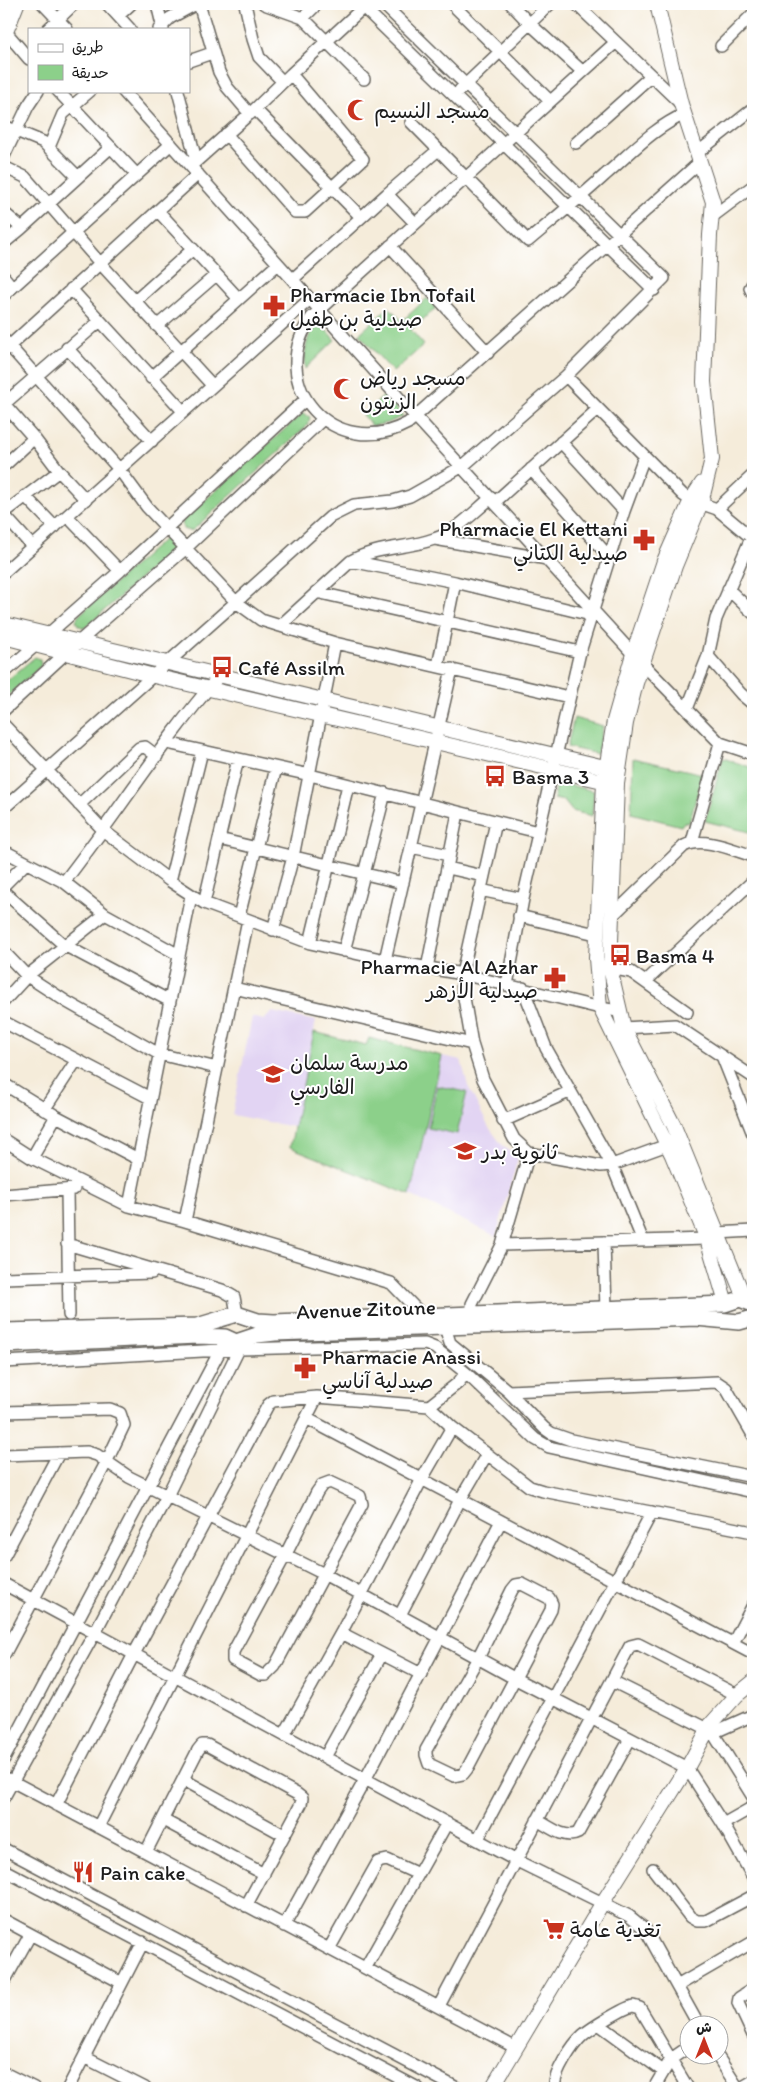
<svg xmlns="http://www.w3.org/2000/svg" width="757" height="2092" viewBox="0 0 757 2092" font-family="Itim,'Playpen Sans Arabic',sans-serif">
	<rect width="100%" height="100%" fill="#fff"/>
	<filter id="ink" filterUnits="userSpaceOnUse"><feTurbulence type="fractalNoise" baseFrequency=".02" numOctaves="2"/><feDisplacementMap in="SourceGraphic" scale="10" xChannelSelector="R" yChannelSelector="G"/><feConvolveMatrix kernelMatrix="1 2 1 2 8 2 1 2 1" color-interpolation-filters="sRGB"/></filter>
	<filter id="wash" filterUnits="userSpaceOnUse"><feTurbulence type="fractalNoise" baseFrequency=".0096" numOctaves="4" result="noise"/><feDisplacementMap in="SourceGraphic" scale="20" xChannelSelector="R" yChannelSelector="G"/><feGaussianBlur stdDeviation="1.12" result="paint"/><feColorMatrix in="noise" values="0 0 0 0 0 0 0 0 0 0 0 0 0 0 0 0 0 1.4 0 .05"/><feComposite in="paint" operator="in"/></filter>
	<g filter="url(#wash)">
		<rect width="100%" height="100%" fill="#f5ecda"/>
		<path fill="#e2d4f3" d="M272,1012L316,1021L294,1127L232,1115L252,1017L264,1020Z
			M442,1056L461,1060L468,1086L488,1126L502,1145L518,1158L496,1236L410,1195Z"/>
		<path fill="#8cd08a" stroke="#547653" d="M427,298L436,308L411,330L424,345L393,372L359,334L389,307L402,321Z
			M319,322L335,340L305,369C304,353 306,333 319,322Z
			M385,395L403,416L388,423L372,426L363,415Z
			M303,413L310,417L308,425L193,530L189,531L183,529L182,523L184,519Z
			M169,538L174,544L172,550L87,626L84,628L78,625L76,621L78,616L163,540Z
			M35,657L40,659L41,666L4,699V683Z
			M574,718L603,726L597,754L567,747Z
			M633,758L703,774L689,823L684,822L681,826L631,813Z
			M723,758L753,768V833L705,821Z
			M557,782L594,791L592,816L572,811L564,801L554,799Z
			M314,1032L366,1045L369,1038L442,1056L410,1195L290,1147Z
			M437,1086L467,1092L457,1134L428,1128Z"/>
	</g>
	<g filter="url(#ink)">
		<g fill="none" stroke-linecap="round" stroke-linejoin="round">
			<g stroke="#68655e" stroke-width="14">
				<path id="minor" d="M43,4L67,29
					M107,4L130,29
					M157,4L163,29
					M199,4L219,72L227,87L250,114
					M245,4L253,39L259,57L283,82
					M264,4L303,18L364,79
					M452,4L550,101
					M511,4L529,23L583,72
					M576,4L681,104
					M363,7L654,290
					M118,16L131,4
					M303,18L317,4
					M48,29L74,4
					M159,29L170,18L196,4
					M6,32L29,59
					M616,42L312,317C263,384 335,463 408,423L700,162
					M721,46L753,14
					M189,61L212,53
					M460,90L550,4
					M58,91L137,175
					M123,91L416,417L633,654L720,743L753,754
					M178,91L196,160
					M255,109L361,217
					M411,122L528,241C554,219 580,198 605,175C631,153 653,128 685,114
					M4,126L43,142L78,177
					M226,134L295,212H305L363,159L291,74
					M576,143L651,76
					M49,147L63,114L90,91
					M697,153L753,109
					M4,156L28,106L38,91
					M191,166L255,109L291,74L367,4
					M4,167L25,177L100,263L212,385
					M158,211L239,299
					M4,213L22,228L111,147
					M713,216L753,186
					M415,223L387,194L438,150
					M4,243L22,228
					M390,246L488,353
					M4,277L12,287
					M293,279L387,194
					M753,283L750,288L753,294
					M71,289L183,411
					M4,295L171,144
					M135,301L193,249
					M157,326L216,275
					M4,340L119,469L147,507L236,602L261,620L335,643L569,697
					M67,348L152,441
					M5,350L198,174
					M566,376L683,495L691,500L717,509L753,539
					M151,378L278,264
					M4,404L100,321
					M34,438L59,471L86,500
					M561,442L624,511
					M4,461L6,464L34,438L4,404
					M531,469L610,558
					M25,496L55,527
					M495,502L598,409
					M717,509L753,475
					M4,513L59,471
					M4,515L32,546
					M67,516L120,571
					M435,539L547,559
					M351,561C377,546 407,549 434,539C456,532 474,512 491,498
					M4,572L310,299
					M728,589L753,613
					M316,592L580,652
					M280,626L351,561L455,582L591,615
					M708,656L741,694L753,704
					M438,666L455,582
					M4,673L120,571L306,399
					M687,709L708,656L716,619L751,538
					M4,710L66,653L186,548L323,419
					M4,725L104,831L170,881L204,903L310,943L385,960L462,974L600,1008L618,1011
					M167,743L310,775L538,832
					M79,805L139,748L145,747L157,756
					M4,808L236,602L330,517L354,505L393,501L410,496L463,466L566,376L664,278L383,4
					M496,822L462,974L463,992L472,1044L483,1079L514,1139L529,1153L601,1166L612,1165L667,1145
					M219,839L403,883
					M692,842L720,743
					M411,847L449,855
					M4,851L64,882L105,914L179,955
					M448,868L483,876
					M170,881L202,751
					M64,882C117,814 163,740 220,675
					M4,885L26,863
					M480,890L523,899
					M4,892L64,945L170,1001
					M204,903L238,759
					M239,916L276,768
					M519,916L596,934
					M610,918L684,846C703,836 733,850 753,856
					M273,930L293,857L335,643
					M310,943L348,785
					M344,951L385,793
					M4,952L27,976L67,1002L159,1054L217,1068
					M385,960L452,669
					M427,968L458,813
					M610,968L631,972L687,1012
					M645,982L753,881
					M507,985L523,899L580,652L624,511L644,457
					M234,988L472,1044
					M523,988L546,1048L612,1165L643,1241
					M4,1001L27,976L105,914
					M4,1022L150,1098
					M624,1028L675,1025L753,1077
					M722,1056L753,1134
					M4,1084L56,1116L138,1159
					M44,1110L76,1061
					M503,1121L569,1092
					M4,1140L32,1158L129,1206L185,1221L391,1283L423,1316
					M32,1158L56,1116
					M67,1191L69,1315
					M4,1195L74,1189
					M129,1206L191,896
					M185,1221L248,920
					M717,1233L753,1231
					M604,1242L606,1310
					M67,1244L222,1290L234,1297L237,1314
					M502,1245L707,1239
					M4,1278L152,1273
					M472,1315V1304L502,1245L529,1153
					M445,1327L450,1343L508,1391L544,1428L551,1433L571,1440L753,1477
					M4,1362L239,1349L425,1344L435,1348L466,1373L535,1439L549,1447L753,1492
					M508,1391L717,1382L726,1388L753,1435
					M429,1406L452,1427L530,1487L543,1491L753,1532
					M4,1412L110,1409L120,1413L124,1425L106,1463L4,1655
					M306,1418L753,1654
					M4,1455L87,1452L97,1455L129,1477L324,1574L514,1678L687,1768L723,1824L753,1877
					M330,1482L360,1496L362,1504L275,1666L266,1675H261L233,1660V1652L286,1554L317,1492L322,1485Z
					M4,1556L59,1453
					M4,1584L515,1860L629,1916L645,1929L698,2024
					M522,1584L549,1598L552,1604L551,1610L467,1769L463,1774L454,1776L429,1764L426,1755V1750L478,1658L512,1590L516,1585Z
					M400,1615L460,1500L487,1454
					M341,1633L421,1674
					M733,1643L753,1605
					M612,1681L708,1729
					M713,1733L753,1797
					M284,1735L341,1633L422,1479L452,1427
					M708,1735L753,1715
					M325,1757L382,1654
					M4,1759L223,1345
					M4,1777L516,2048
					M184,1780L284,1835
					M4,1797L94,1634L167,1496L241,1345
					M56,1805L134,1654L268,1405L273,1401L317,1397L429,1406L458,1383L466,1373
					M163,1820L264,1874
					M537,1820C548,1826 565,1840 578,1833L630,1739
					M723,1824L753,1807
					M98,1827L317,1397
					M478,1839L652,1512
					M4,1849L457,2088
					M146,1852L198,1750L202,1745H207L297,1794L302,1798L301,1804L246,1906
					M653,1869L690,1917L697,1921H706L753,1896
					M4,1870L418,2088
					M4,1920L122,1983
					M284,1926L366,1778L501,1521
					M329,1949L378,1862L387,1860L418,1874
					M366,1967L447,1823
					M4,1982L30,1935
					M677,1986L753,1942
					M753,1989L739,1998L738,2003L753,2035
					M439,2006L630,1646L638,1644L642,1646L737,1695
					M600,2025L663,2071
					M716,2054L738,2088
					M84,2057L145,2088
					M4,2073L34,2088
					M68,2088L143,1942
					M555,2088C552,2075 573,2044 583,2035C591,2028 624,2008 633,2006L640,2008L688,2088
					M654,2088L671,2059L690,2046
					M741,2088L753,2081"/>
			</g>
			<g stroke="#68655e" stroke-width="16">
				<path id="tertiary" d="M657,4L681,104L713,202L710,235L704,382L712,459L701,503L675,566L636,683L626,723L617,784L610,968L624,1028L674,1126L745,1300
					M4,37L17,4
					M702,483L691,500L664,561L633,654L614,721L604,782L596,958L600,1008L672,1155L707,1239L726,1303
					M4,624L613,769
					M4,637L154,676L611,783
					M492,2088L603,1902L687,1768L711,1724L737,1695L753,1682"/>
			</g>
			<g stroke="#68655e" stroke-width="18">
				<path id="secondary" d="M4,1331L197,1326L237,1314L258,1321L274,1322L725,1304L740,1299L753,1304
					M4,1345L197,1336L225,1337L236,1342L257,1335L275,1333L696,1318L739,1322L753,1318"/>
			</g>
			<use href="#minor" stroke="#fff" stroke-width="11"/>
			<use href="#tertiary" stroke="#fff" stroke-width="14"/>
			<use href="#secondary" stroke="#fff" stroke-width="15"/>
		</g>
	</g>
	<defs>
		<g id="mosque-bare" transform="scale(1.725)"><path d="M3.5-4.9A6 6 0 1 0 3.5 4.9A5 5 0 1 1 3.5-4.9Z" fill="#c8321e" stroke="#fff" stroke-width="2.5" paint-order="stroke"/></g>
		<g id="pharmacy-bare" transform="scale(1.725)"><path d="M-2-6h4v4h4v4h-4v4h-4v-4h-4v-4h4Z" fill="#c8321e" stroke="#fff" stroke-width="2.5" paint-order="stroke"/></g>
		<g id="bus-bare" transform="scale(1.725)"><path d="M-5-6H5V4H4V6H2V4H-2V6H-4V4H-5ZM-3.5-4V0h7V-4ZM-3.5 1.2v1.5H-2V1.2ZM2 1.2v1.5H3.5V1.2Z" fill="#c8321e" stroke="#fff" stroke-width="2.5" paint-order="stroke"/></g>
		<g id="school-bare" transform="scale(1.725)"><path d="M0-5L7-2L0 1L-7-2ZM-4 1L0 2.5L4 1V4Q0 6-4 4Z" fill="#c8321e" stroke="#fff" stroke-width="2.5" paint-order="stroke"/></g>
		<g id="restaurant-bare" transform="scale(1.725)"><path d="M-5-6h1v4h1v-4h1v4h1v-4h1v5L-1.5 .5V6h-2V.5L-5-1ZM5-6V6H3V1.5H1.5Q1.5-4 5-6Z" fill="#c8321e" stroke="#fff" stroke-width="2.5" paint-order="stroke"/></g>
		<g id="supermarket-bare" transform="scale(1.725)"><path d="M-6-5.5h2.5l.6 2H6L4.5 2H-2.5L-4.4-4H-6ZM-1.5 3.2a1.3 1.3 0 1 0 .1 0ZM3 3.2a1.3 1.3 0 1 0 .1 0Z" fill="#c8321e" stroke="#fff" stroke-width="2.5" paint-order="stroke"/></g>
	</defs>
	<g fill-rule="evenodd">
		<use href="#mosque-bare" x="358" y="110"/>
		<use href="#pharmacy-bare" x="274" y="306"/>
		<use href="#mosque-bare" x="344" y="389"/>
		<use href="#pharmacy-bare" x="644" y="540"/>
		<use href="#bus-bare" x="222" y="667"/>
		<use href="#bus-bare" x="495" y="776"/>
		<use href="#bus-bare" x="620" y="955"/>
		<use href="#pharmacy-bare" x="555" y="978"/>
		<use href="#school-bare" x="273" y="1074"/>
		<use href="#school-bare" x="465" y="1151"/>
		<use href="#pharmacy-bare" x="305" y="1368"/>
		<use href="#restaurant-bare" x="83" y="1872"/>
		<use href="#supermarket-bare" x="554" y="1929"/>
	</g>
	<g text-anchor="middle" dominant-baseline="central" stroke-width="4" stroke-linejoin="round" paint-order="stroke">
		<g font-size="21" fill="#1c1c1c" stroke="#fff" text-anchor="start">
			<text x="374" y="110">مسجد النسيم</text>
			<text x="290" y="294">Pharmacie Ibn Tofail<tspan x="290" dy="24">صيدلية بن طفيل</tspan></text>
			<text x="360" y="377">مسجد رياض<tspan x="360" dy="24">الزيتون</tspan></text>
			<text x="628" y="528" text-anchor="end">Pharmacie El Kettani<tspan x="628" dy="24">صيدلية الكتاني</tspan></text>
			<text x="238" y="667">Café Assilm</text>
			<text x="512" y="776">Basma 3</text>
			<text x="636" y="955">Basma 4</text>
			<text x="538" y="966" text-anchor="end">Pharmacie Al Azhar<tspan x="538" dy="24">صيدلية الأزهر</tspan></text>
			<text x="290" y="1062">مدرسة سلمان<tspan x="290" dy="24">الفارسي</tspan></text>
			<text x="482" y="1151">ثانوية بدر</text>
			<text x="322" y="1356">Pharmacie Anassi<tspan x="322" dy="24">صيدلية آناسي</tspan></text>
			<text x="100" y="1872">Pain cake</text>
			<text x="570" y="1929">تغدية عامة</text>
		</g>
		<g font-size="21" fill="#1c1c1c" stroke="#fff">
			<text transform="translate(366 1309) rotate(-2)">Avenue Zitoune</text>
		</g>
	</g>
	<rect width="757" height="2092" fill="none" stroke="#fff" stroke-width="20"/>
	<rect x="28" y="28" width="162" height="65" fill="#ffffff" stroke="#a4a4a4"/>
	<rect x="38" y="44" width="25" height="8" fill="#ffffff" stroke="#a4a4a4"/>
	<text x="72" y="52" font-size="15" fill="#1c1c1c">طريق</text>
	<rect x="38" y="65" width="25" height="15" fill="#8cd08a" stroke="#a4a4a4"/>
	<text x="72" y="78" font-size="15" fill="#1c1c1c">حديقة</text>
	<g transform="translate(704 2040)"><circle r="24" fill="#ffffff" stroke="#a4a4a4"/>
	<path d="M0-4L9 19L0 12L-9 19Z" fill="#c8321e"/>
	<text y="-8" font-size="14" font-weight="bold" text-anchor="middle" fill="#1c1c1c">ش</text>
	</g>
</svg>
